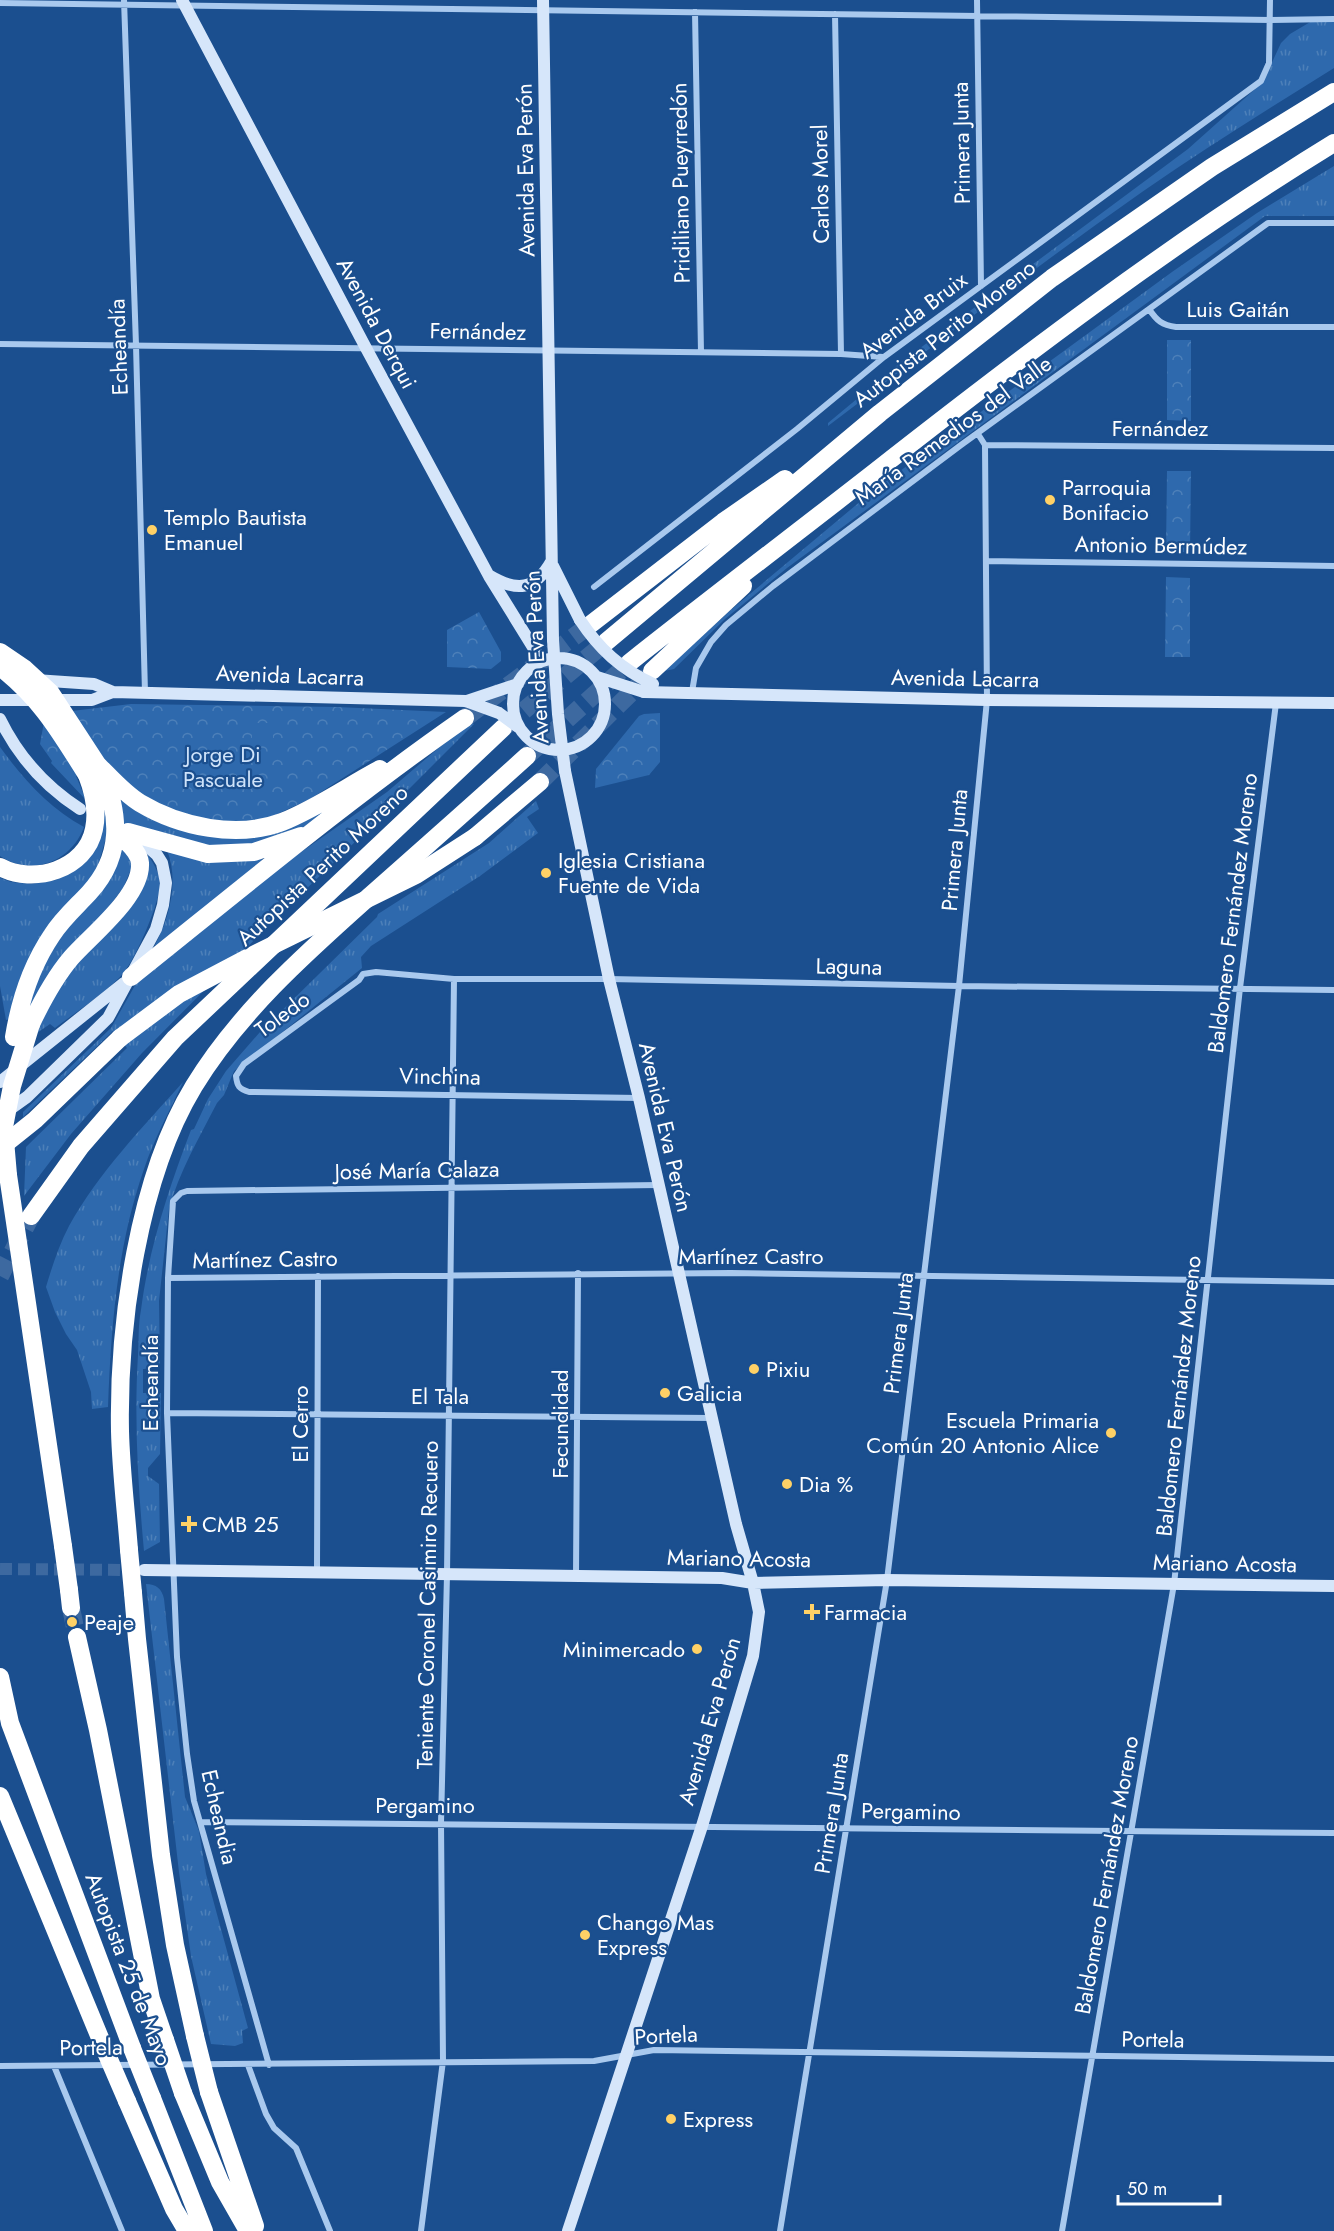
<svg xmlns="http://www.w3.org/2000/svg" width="1334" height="2231" viewBox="0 0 1334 2231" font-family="Jost,sans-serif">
	<defs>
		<pattern id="grass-tufts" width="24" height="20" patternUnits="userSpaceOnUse" patternTransform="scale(1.5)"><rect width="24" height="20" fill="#2e69ad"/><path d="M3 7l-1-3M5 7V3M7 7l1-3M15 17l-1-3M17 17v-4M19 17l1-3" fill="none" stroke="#4d80b9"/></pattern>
		<pattern id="forest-crowns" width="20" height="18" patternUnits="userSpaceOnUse" patternTransform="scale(1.5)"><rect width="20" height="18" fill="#2e69ad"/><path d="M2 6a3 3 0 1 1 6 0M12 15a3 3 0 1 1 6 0" fill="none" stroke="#4d80b9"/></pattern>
	</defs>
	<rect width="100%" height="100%" fill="#1b4f8f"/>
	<path fill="url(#grass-tufts)" d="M1334,20V68C1270,108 1205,148 1142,192C1035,267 932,347 828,426V423L900,363L1188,149L1263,82L1281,43L1290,34L1312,21Z
		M1334,166V216H1265L787,568L725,619L674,669L664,671L732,609L874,490L1172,272L1257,213Z
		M469,722L474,724L386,812L274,920L142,1053L71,1134L24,1196L26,1147L127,1048L113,1031L23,1117V1112L111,1028L138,980L234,899L387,792Z
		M0,747C23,779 49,808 84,827C71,862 32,877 0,856Z
		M123,800L147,817L167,826L210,837L327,808L328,811L304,827L258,845L128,850L132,867L123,888L29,1012L27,1006L41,969L65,931L96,897L120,802Z
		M536,801L539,809L527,817L538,833L480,876L371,946L361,957L362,968L234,1071L224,1095L217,1103C199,1138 179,1172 169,1209L159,1301L160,1368L143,1369V1393H161L160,1454L148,1468V1476L159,1484L160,1542L144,1551C138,1486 134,1421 138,1355C139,1340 138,1325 141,1310C149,1247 169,1188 191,1130L194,1129L208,1099L226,1071L260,1032L377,917L378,914L489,843Z
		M104,806H106L107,834L97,869L10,1019L6,1020L0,986V878L11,882L31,884L56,880L69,873Z
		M167,850L261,857L262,860L158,947L155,945C170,917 179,880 167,850Z
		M148,855C154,864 160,874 160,885C159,904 134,964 120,977C101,996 76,1012 55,1028L50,1024L37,1033L49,1002L146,867Z
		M183,1082C170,1110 154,1139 144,1169C117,1246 111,1327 108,1407L92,1409L91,1392L77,1350L66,1334L55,1312L46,1287C52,1267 59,1245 69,1226C99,1172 143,1127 183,1082Z
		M146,1584C156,1584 162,1589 164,1599L185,1797L199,1831L206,1874L248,2028L242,2031L243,2043L235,2046L211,2044L191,1956L179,1872Z"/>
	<path fill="url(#forest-crowns)" d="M1167,340H1191V421L1167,420Z
		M1167,471H1191L1190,552H1166Z
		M1166,577L1190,578V657H1165Z
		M479,612L501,652V661L491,669L447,667V630Z
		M131,704L337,707L446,712L310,799L275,815L259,820L236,822L209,821L160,806L130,787L103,758L76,776L86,800L51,763L52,761L40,744L44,722L55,713Z
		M660,713V762L649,775L595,788L596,769L639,716L644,714Z"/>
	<path fill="#2e69ad" d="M252,723H273V745H252Z"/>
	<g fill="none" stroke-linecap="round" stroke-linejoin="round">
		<path stroke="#3d69a0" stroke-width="12" stroke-dasharray="12 6" stroke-linecap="butt" d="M0,1569L137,1570"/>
		<path stroke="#3d69a0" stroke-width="18" stroke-dasharray="18 9" stroke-linecap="butt" d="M465,718L591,624
			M503,728L606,642
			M527,756L629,663
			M540,782L648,676
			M0,1276L31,1216
			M71,1608L77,1637"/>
		<path stroke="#a9c9ee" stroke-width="6" d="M124,0L136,345L145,693
			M977,0L981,286
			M0,3L1271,20L1334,19
			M695,12L701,352
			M835,14L841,354
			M1149,309C1157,321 1162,325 1176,327H1334
			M0,344L841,354L883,357
			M985,445L1334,448
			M987,561L1334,566
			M594,587L797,429L884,357L1261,81L1269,63L1270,0
			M692,692L696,668L711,642L726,625L773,586L961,445L1268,223H1334
			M639,1098L249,1092C239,1089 237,1086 236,1076L244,1064L359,980L363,974L376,972L454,979H609L959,986L1334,990
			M168,1278L731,1273L1334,1282
			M167,1413L712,1418
			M317,1572L318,1276
			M576,1576L578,1273
			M200,1822L1334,1833
			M248,2065L266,2114L274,2128L296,2148L330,2231
			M269,2065L194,1801L187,1754L177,1657L167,1413L168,1278L173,1201L181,1193L187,1191L659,1185
			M0,2066L594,2061L654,2050L1334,2059
			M54,2066L122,2231
			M421,2231L443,2061L441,1823L447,1575L454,979
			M780,2231L887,1580L959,986L987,700L985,445L978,434
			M1062,2231L1174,1584L1240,988L1276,703"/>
		<path stroke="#d6e6fa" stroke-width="12" d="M182,0L366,348L489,576L536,652
			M543,0L553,640
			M553,566L580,620
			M490,576C517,592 535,590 551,562
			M35,680L94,684L113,692
			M644,692L987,700L1334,703
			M0,700H92L113,692L466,701
			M0,719C18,756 46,787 80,809
			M565,771L609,979L639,1098L736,1524L753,1583L759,1612L753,1656L702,1826L568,2231
			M0,1082L124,983
			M6,1112L27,1097L108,1018L156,929L163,905L166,883L162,863L157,855L138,838
			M144,1570L722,1578L753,1583L887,1580L1334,1586"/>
		<path stroke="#fff" stroke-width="18" d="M591,624L723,522L785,479
			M606,642L880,413L1052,278L1212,167L1334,92
			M629,663C711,598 794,535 876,471C1024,355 1174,241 1334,143
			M652,671L743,586
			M99,766C112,779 124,793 140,803C180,827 237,839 282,822C317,808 348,786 380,769
			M128,832L208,854L254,852L301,836
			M475,837L540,782
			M0,867C33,885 86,870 94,829C98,810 94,793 87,775
			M131,977C241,889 350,798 465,718
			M31,1024C42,1001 54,978 71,958C91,935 142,896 140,863C139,853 131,846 125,840
			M14,1037C20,1000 31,966 52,935C62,919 76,907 89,893C122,857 121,816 102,773
			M0,1148L35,1120L120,1038
			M8,1175L63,1546
			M31,1216L81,1146L175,1038L503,728
			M129,1550C126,1510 121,1471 120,1431C118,1325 138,1178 194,1086C239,1012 306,953 371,895C423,849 475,803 527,756
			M69,1590L71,1608
			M133,1593L137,1639L161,1855L175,1945L195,2036
			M77,1637L98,1730L151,1999L165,2040
			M0,1677L10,1723L132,2048
			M0,1796L105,2050
			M209,2092L255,2226
			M183,2093L220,2182L248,2231
			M152,2098L204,2231
			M127,2101L174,2209L187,2231"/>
		<path stroke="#d6e6fa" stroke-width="12" d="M580,620C599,649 621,669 653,684
			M553,640L558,714L565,771
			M513 704a46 46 0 1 1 92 0a46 46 0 1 1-92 0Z
			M597,677L644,692
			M466,701L499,713L518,727
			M467,701L518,684"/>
		<path stroke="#fff" stroke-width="18" d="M0,652L25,669L50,692L97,764
			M0,667C42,700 59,731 87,775
			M120,1038L179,994L253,955L416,875L475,837
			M3,1117L8,1175
			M4,1127L12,1086L31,1024
			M63,1546L69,1590
			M129,1550L133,1593
			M195,2036L209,2092
			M165,2040L183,2093
			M132,2048L152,2098
			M105,2050L127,2101"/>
	</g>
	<g fill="#ffd166" stroke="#1b4f8f" stroke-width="2">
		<circle cx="1050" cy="500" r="6"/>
		<circle cx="152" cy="530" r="6"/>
		<circle cx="546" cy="873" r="6"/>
		<circle cx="754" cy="1369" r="6"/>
		<circle cx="665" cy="1393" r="6"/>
		<circle cx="1111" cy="1433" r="6"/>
		<circle cx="787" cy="1484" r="6"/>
		<path d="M186 1515h6v6h6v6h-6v6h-6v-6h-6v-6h6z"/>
		<path d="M809 1603h6v6h6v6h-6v6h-6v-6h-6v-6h6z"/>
		<circle cx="72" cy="1622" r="6"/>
		<circle cx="697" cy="1649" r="6"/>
		<circle cx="585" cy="1935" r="6"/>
		<circle cx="671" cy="2119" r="6"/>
	</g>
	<g text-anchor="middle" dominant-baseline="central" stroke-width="4.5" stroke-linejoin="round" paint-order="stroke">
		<g font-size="22" fill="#fff" stroke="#1b4f8f">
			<text transform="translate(961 143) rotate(-91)">Primera Junta</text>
			<text transform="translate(525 170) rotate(-91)">Avenida Eva Perón</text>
			<text transform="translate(680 183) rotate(-91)">Pridiliano Pueyrredón</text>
			<text transform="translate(820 184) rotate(-91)">Carlos Morel</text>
			<text x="1238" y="309">Luis Gaitán</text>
			<text transform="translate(913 315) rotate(-37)">Avenida Bruix</text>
			<text transform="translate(377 323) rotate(62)">Avenida Derqui</text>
			<text transform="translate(478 331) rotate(1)">Fernández</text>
			<text transform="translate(944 333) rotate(-38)">Autopista Perito Moreno</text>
			<text transform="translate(118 347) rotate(-92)">Echeandía</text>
			<text x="1160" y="428">Fernández</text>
			<text transform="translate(953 430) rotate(-36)">María Remedios del Valle</text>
			<text transform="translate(1161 545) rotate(1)">Antonio Bermúdez</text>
			<text transform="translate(536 657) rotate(-93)">Avenida Eva Perón</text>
			<text transform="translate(290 675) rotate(2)">Avenida Lacarra</text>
			<text transform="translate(965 678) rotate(1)">Avenida Lacarra</text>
			<text transform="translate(954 850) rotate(-85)">Primera Junta</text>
			<text transform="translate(322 865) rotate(-43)">Autopista Perito Moreno</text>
			<text transform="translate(1232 913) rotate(-83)">Baldomero Fernández Moreno</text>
			<text transform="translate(849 966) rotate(1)">Laguna</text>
			<text transform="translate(282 1014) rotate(-36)">Toledo</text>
			<text transform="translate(440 1076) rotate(1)">Vinchina</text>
			<text transform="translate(666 1127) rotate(77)">Avenida Eva Perón</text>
			<text transform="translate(417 1170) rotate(-1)">José María Calaza</text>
			<text x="751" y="1256">Martínez Castro</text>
			<text transform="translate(265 1259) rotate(-1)">Martínez Castro</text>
			<text transform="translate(898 1333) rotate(-83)">Primera Junta</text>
			<text transform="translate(150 1383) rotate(-90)">Echeandía</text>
			<text x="440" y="1396">El Tala</text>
			<text transform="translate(1178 1396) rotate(-84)">Baldomero Fernández Moreno</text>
			<text transform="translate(300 1424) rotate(-90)">El Cerro</text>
			<text transform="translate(560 1424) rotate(-90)">Fecundidad</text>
			<text transform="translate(739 1558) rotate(1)">Mariano Acosta</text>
			<text transform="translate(1225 1563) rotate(1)">Mariano Acosta</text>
			<text transform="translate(427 1605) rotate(-89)">Teniente Coronel Casimiro Recuero</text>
			<text transform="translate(709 1721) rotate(-74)">Avenida Eva Perón</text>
			<text x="425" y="1805">Pergamino</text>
			<text transform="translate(911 1811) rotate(1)">Pergamino</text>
			<text transform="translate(831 1813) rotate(-81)">Primera Junta</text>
			<text transform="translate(220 1817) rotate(77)">Echeandia</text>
			<text transform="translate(1106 1875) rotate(-80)">Baldomero Fernández Moreno</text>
			<text transform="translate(129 1969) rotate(69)">Autopista 25 de Mayo</text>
			<text transform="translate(666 2035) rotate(-3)">Portela</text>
			<text transform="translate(1153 2039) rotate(1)">Portela</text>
			<text transform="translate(91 2047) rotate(-1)">Portela</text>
		</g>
		<g font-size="22" fill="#fff" stroke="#1b4f8f" text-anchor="start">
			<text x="1062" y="487">Parroquia<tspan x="1062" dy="25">Bonifacio</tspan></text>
			<text x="164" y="517">Templo Bautista<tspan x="164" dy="25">Emanuel</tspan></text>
			<text x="558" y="860">Iglesia Cristiana<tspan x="558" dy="25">Fuente de Vida</tspan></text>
			<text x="766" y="1369">Pixiu</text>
			<text x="677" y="1393">Galicia</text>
			<text x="1099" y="1420" text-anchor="end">Escuela Primaria<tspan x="1099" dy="25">Común 20 Antonio Alice</tspan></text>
			<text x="799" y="1484">Dia %</text>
			<text x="202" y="1524">CMB 25</text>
			<text x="824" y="1612">Farmacia</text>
			<text x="84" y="1622">Peaje</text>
			<text x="685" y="1649" text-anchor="end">Minimercado</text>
			<text x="597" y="1922">Chango Mas<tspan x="597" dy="25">Express</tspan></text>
			<text x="683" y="2119">Express</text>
		</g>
		<g font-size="22" fill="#cfe3fa" stroke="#1b4f8f">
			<text x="223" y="754">Jorge Di<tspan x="223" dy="25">Pascuale</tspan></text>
		</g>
	</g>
	<path d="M1118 2195v9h102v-9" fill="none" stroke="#ffffff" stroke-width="3"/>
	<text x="1127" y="2195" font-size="18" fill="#ffffff" stroke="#1b4f8f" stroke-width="4.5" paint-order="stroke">50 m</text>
</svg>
